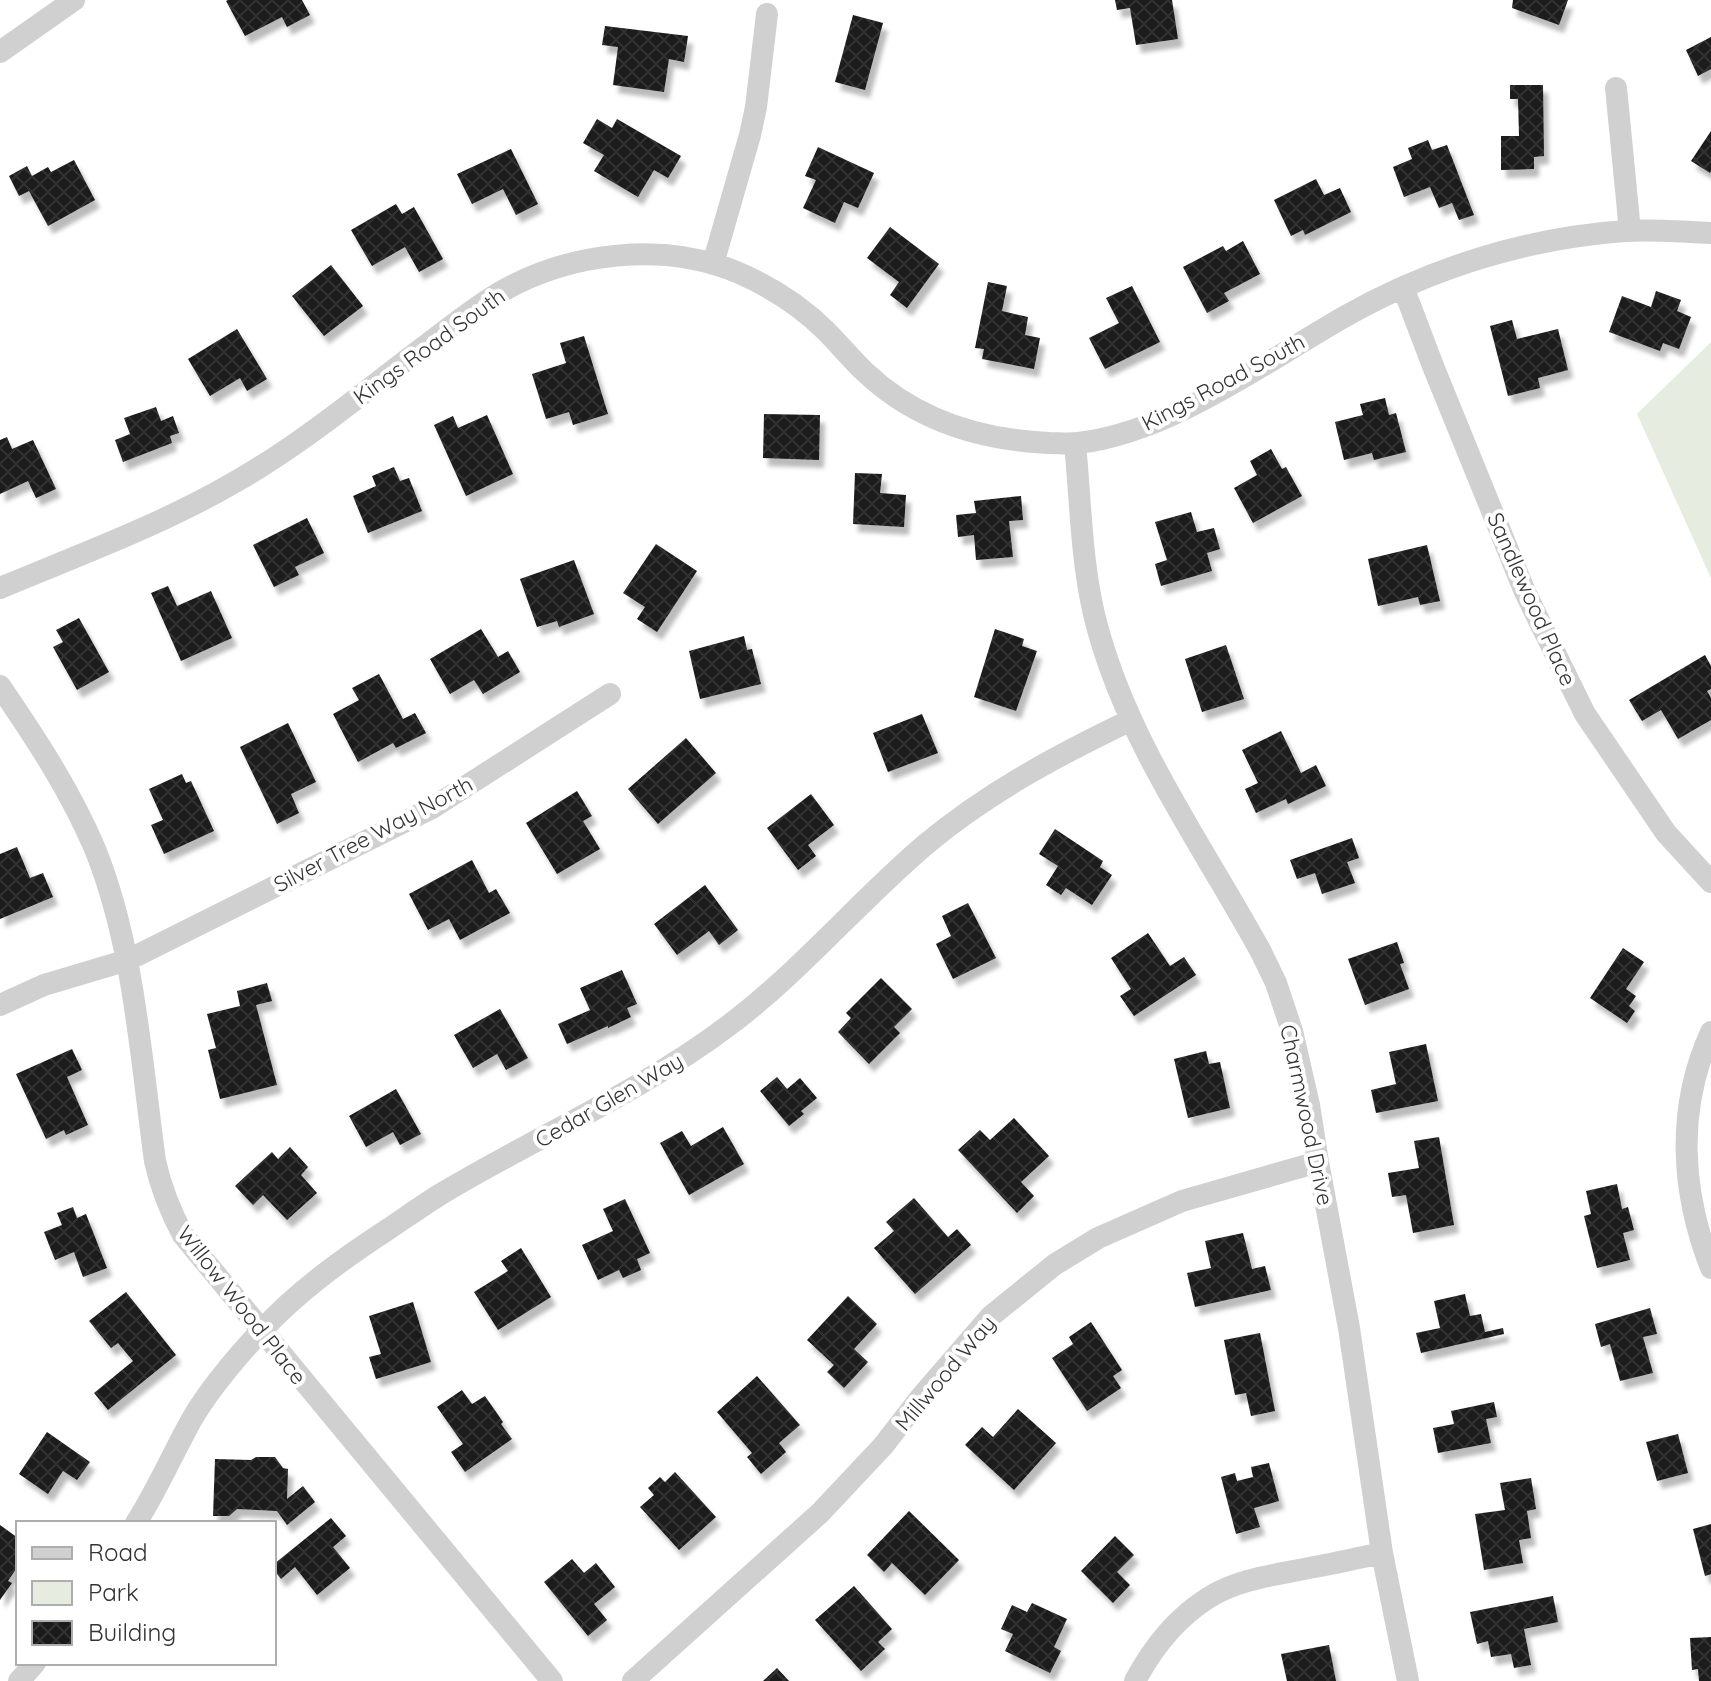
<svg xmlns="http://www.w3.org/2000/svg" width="1711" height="1681" viewBox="0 0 1711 1681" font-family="Quicksand,sans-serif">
	<defs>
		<pattern id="building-cross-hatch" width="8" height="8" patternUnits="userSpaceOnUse" patternTransform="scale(2)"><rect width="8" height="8" fill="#1a1a1a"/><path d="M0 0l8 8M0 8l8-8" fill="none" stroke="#333"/></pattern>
		<filter id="shadow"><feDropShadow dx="5" dy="8" stdDeviation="2" flood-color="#0004"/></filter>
	</defs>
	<rect width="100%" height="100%" fill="#fff"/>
	<path fill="#e6ecdf" d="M1711,342V578L1637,414Z"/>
	<path fill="url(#building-cross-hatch)" filter="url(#shadow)" d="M228,0H302L310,15L287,27L282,17L245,36L226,1Z
		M1115,0H1172L1178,39L1136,45L1130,8L1117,10Z
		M1513,0H1568L1559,25L1512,8Z
		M853,15L883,23L865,90L835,82Z
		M605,26L688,36L684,62L669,59L664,92L613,85L618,47L602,45Z
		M1711,37V69L1698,76L1686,50Z
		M1510,85H1543L1544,156L1534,157V169L1501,170V136H1519L1518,99H1510Z
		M597,119L612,128L617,119L681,156L668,178L654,170L638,197L594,171L604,155L583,143Z
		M1711,131V171L1710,173L1691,161Z
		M1428,140L1432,150L1447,145L1474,215L1459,220L1452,203L1439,208L1430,187L1404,197L1393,167L1412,159L1408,148Z
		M818,147L874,173L858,208L844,202L835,223L803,208L816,180L805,176Z
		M511,149L538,204L516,215L503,189L472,204L457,174Z
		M74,160L95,200L48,226L29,191L19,196L9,176L27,166L32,176L48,167L51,172Z
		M1316,179L1324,195L1340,188L1351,212L1305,235L1303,230L1291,236L1274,200Z
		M396,204L402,214L414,207L443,259L419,272L405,247L372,266L351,230Z
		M890,227L939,264L907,308L890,295L899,282L867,258Z
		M1243,241L1260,274L1224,293L1229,301L1207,313L1183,267L1223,246L1226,251Z
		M331,265L363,306L324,336L292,296Z
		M988,282L1007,286L1002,311L1028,317L1025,335L1040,338L1034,369L982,359L984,349L975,348Z
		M1132,286L1160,342L1105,369L1089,338L1119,323L1106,298Z
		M1656,291L1681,300L1677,311L1691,317L1679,349L1663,343L1660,351L1609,332L1622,296L1651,307Z
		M1512,320L1517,339L1558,329L1568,370L1538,378L1540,388L1508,396L1490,326Z
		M237,329L267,379L247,391L240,378L210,396L188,359Z
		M584,336L608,414L573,425L569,412L546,419L532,374L566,363L560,343Z
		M1385,398L1389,415L1396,413L1406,452L1374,460L1372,453L1344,460L1335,422L1363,415L1360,404Z
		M156,407L161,421L173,416L179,433L170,436L172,443L123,462L115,440L130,434L124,418Z
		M764,414L820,415L819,460L763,458Z
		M487,415L513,474L466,496L434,425L453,416L458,428Z
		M7,437L12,449L33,440L56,489L36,498L28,481L0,494V440Z
		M1271,449L1282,469L1286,467L1302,496L1253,523L1234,488L1257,475L1250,461Z
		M394,467L400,481L409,478L422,511L368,533L353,496L376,486L372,476Z
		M855,473L882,474L880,493L906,495L904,527L853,524Z
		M1021,496L1023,520L1009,521L1013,557L976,560L974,535L958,537L956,515L976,513L974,501Z
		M1191,512L1197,532L1214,528L1220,549L1207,553L1212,571L1161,586L1155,564L1167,560L1155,522Z
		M307,518L324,553L295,567L299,575L274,587L253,545Z
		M656,544L697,571L657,632L637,619L645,607L623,593Z
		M1427,545L1440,601L1420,605L1418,597L1378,606L1368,559Z
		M574,560L594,614L559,627L557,621L537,627L520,579Z
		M168,586L177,606L211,591L232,638L181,661L151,593Z
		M79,618L109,672L77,690L53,647L63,642L56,630Z
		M481,629L498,657L508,651L520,672L483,694L474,680L450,694L430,659Z
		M995,629L1024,639L1022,646L1037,651L1016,711L974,697Z
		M744,636L747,650L752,649L761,684L700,699L689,651Z
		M1226,645L1244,699L1202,712L1185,659Z
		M1705,655L1711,666V689L1707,691L1711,698V720L1678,739L1661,710L1642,721L1629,700Z
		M379,674L403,719L415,713L426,733L396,748L393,743L358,762L333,714L359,700L352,688Z
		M922,714L938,753L888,772L873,733Z
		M288,723L316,782L291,794L299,813L277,824L240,747Z
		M1281,731L1301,773L1316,765L1326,786L1288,804L1286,799L1256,813L1245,789L1258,783L1242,750Z
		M686,738L716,773L658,824L628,789Z
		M182,774L186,783L191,781L214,831L164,854L151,825L163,820L149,789Z
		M577,791L592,816L583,821L600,849L557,874L526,823Z
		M811,794L834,825L808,845L816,856L798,870L767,828Z
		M1055,829L1103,861L1100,867L1112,875L1092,905L1066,888L1061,895L1046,885L1058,866L1039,854Z
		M1352,838L1359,858L1347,862L1355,883L1322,894L1315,873L1297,879L1290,860Z
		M17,847L30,878L43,873L53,897L0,919V854Z
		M472,860L489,893L496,889L510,913L460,940L449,919L428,930L409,894Z
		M705,885L738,930L719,945L709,931L677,955L654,924Z
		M968,903L996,958L953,979L936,944L951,936L942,916Z
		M1148,933L1170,966L1184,957L1196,975L1134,1016L1120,996L1131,989L1111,958Z
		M1397,942L1404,963L1400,964L1409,989L1365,1005L1348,959Z
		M1623,948L1644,962L1626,989L1636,996L1629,1006L1635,1011L1627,1023L1590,998Z
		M622,970L637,1004L627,1008L631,1017L608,1028V1026L567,1044L558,1024L590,1010L580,988Z
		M881,978L912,1009L894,1027L900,1033L869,1064L838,1032L851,1018L846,1013Z
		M267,983L272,1001L256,1005L277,1085L220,1099L208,1050L216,1048L207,1014L240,1006L237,991Z
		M500,1009L528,1058L506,1070L497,1054L473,1068L454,1035Z
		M1426,1044L1438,1101L1376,1113L1371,1090L1396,1084L1389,1052Z
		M72,1049L82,1070L67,1077L88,1125L66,1135L64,1130L46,1139L16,1074Z
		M1206,1051L1209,1064L1220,1062L1230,1108L1188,1118L1174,1059Z
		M777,1077L787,1089L800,1078L817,1098L801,1111L804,1114L789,1126L760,1091Z
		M396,1089L421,1134L400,1145L393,1132L366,1147L349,1116Z
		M1014,1118L1049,1156L1021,1182L1034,1196L1017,1213L958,1150L980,1130L990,1140Z
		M723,1127L744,1164L689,1195L660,1143L682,1131L691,1146Z
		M1439,1137L1454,1225L1413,1233L1406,1195L1392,1197L1388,1173L1419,1168L1414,1141Z
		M290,1147L308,1167L301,1175L317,1193L287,1220L263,1195L253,1205L235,1186L272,1152L278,1159Z
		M1617,1184L1622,1209L1628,1207L1634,1230L1623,1233L1630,1260L1597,1268L1584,1216L1591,1214L1586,1191Z
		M914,1198L948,1237L957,1229L971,1245L915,1294L874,1248L894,1231L886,1222Z
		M625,1199L650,1253L637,1259L641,1270L623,1278L619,1270L598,1280L582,1245L613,1231L603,1209Z
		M73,1207L77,1218L86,1214L107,1268L83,1277L74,1252L55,1260L44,1232L62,1225L57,1213Z
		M1243,1233L1252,1269L1265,1266L1271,1290L1195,1307L1187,1273L1211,1268L1205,1241Z
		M521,1248L551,1297L498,1330L474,1292L508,1271L501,1261Z
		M126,1292L176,1355L108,1410L94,1393L133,1361L118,1343L111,1348L89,1321Z
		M1465,1294L1470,1316L1481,1314L1485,1332L1503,1328L1504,1334L1421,1353L1416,1333L1440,1328L1434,1301Z
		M848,1296L877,1324L854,1349L868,1362L844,1388L827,1372L834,1365L807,1340Z
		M413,1302L431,1362L376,1379L369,1357L381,1354L369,1316Z
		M1650,1308L1657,1334L1643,1337L1653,1373L1620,1381L1610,1344L1601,1347L1595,1324Z
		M1091,1322L1122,1370L1113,1376L1121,1388L1087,1411L1052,1358L1073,1344L1069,1337Z
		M1260,1333L1275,1411L1251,1416L1246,1393L1235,1395L1224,1340Z
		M757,1376L800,1425L779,1443L786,1452L761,1474L747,1457L752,1453L717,1412Z
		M462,1390L472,1404L485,1396L503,1422L501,1424L512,1439L465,1472L451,1452L463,1444L437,1407Z
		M1494,1402L1497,1417L1486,1419L1491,1443L1438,1453L1433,1428L1454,1424L1451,1411Z
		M1018,1409L1056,1443L1014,1490L965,1445L982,1427L993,1437Z
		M47,1432L90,1462L77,1480L63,1471L48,1494L19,1474Z
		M1678,1434L1688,1473L1657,1481L1646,1442Z
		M256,1457H275L283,1468L288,1469L287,1499L303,1486L315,1502L287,1525L277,1511L237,1509L229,1516H213L215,1459L251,1460Z
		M1269,1463L1279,1501L1254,1508L1260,1527L1236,1534L1221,1477L1235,1473L1237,1481L1253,1477L1251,1467Z
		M675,1472L716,1517L679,1550L640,1507L654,1495L648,1488L660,1477L665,1482Z
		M1531,1478L1536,1509L1527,1511L1531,1538L1519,1540L1523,1563L1484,1570L1475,1514L1505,1510L1500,1483Z
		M909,1511L959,1560L925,1595L892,1563L884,1572L867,1555Z
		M331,1518L346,1536L333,1547L350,1568L317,1595L295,1567L281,1579L274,1570V1564Z
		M1711,1524V1574L1705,1576L1693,1529Z
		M0,1525L18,1538V1566L8,1581L12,1583L0,1600Z
		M1115,1536L1134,1555L1117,1572L1130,1585L1113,1603L1081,1571Z
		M572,1559L584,1573L596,1563L615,1587L594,1604L607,1620L588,1636L544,1582Z
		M854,1586L892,1629L878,1642L885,1649L861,1671L815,1620Z
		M1553,1596L1558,1622L1524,1629L1531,1665L1514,1668L1511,1654L1491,1657L1488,1641L1477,1644L1470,1612Z
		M1032,1603L1067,1619L1054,1647L1061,1651L1050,1673L1005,1651L1013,1634L1001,1629L1012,1605L1027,1612Z
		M1711,1637V1681H1699L1698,1669L1692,1670L1690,1638Z
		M1329,1645L1336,1681H1287L1281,1654Z
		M777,1668L789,1681H763Z"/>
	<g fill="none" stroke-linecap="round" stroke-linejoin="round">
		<path stroke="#d0d0d0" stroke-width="22" d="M0,52L74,0
			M1616,88L1630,231
			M713,264L750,135L756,107L767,14
			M1403,287L1433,366L1525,592L1585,714L1666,833L1711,882
			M1075,444C1081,504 1081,567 1097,626C1129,745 1202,844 1261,952L1276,983L1292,1031L1309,1105L1318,1162L1349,1328L1382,1553L1408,1681
			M0,588C79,555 161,525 235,482C304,443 366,390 429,343C452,326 475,307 499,293C569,252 664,241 739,273C771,287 801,306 826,331C840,345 852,360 866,373C916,420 981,440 1049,443C1058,443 1068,444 1078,443C1169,433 1265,362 1344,317C1430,268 1527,238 1625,231C1653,229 1683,232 1711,233
			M0,686C36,739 70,790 95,849C134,945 141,1059 155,1161C161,1188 170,1211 183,1235L552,1681
			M0,1005L44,985L128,960L432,808L610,694
			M1711,1032C1676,1109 1681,1191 1711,1268
			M136,1523C157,1490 173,1453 192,1419C210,1388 235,1359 260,1332C297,1292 341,1260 387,1230C405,1218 423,1205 441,1194C536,1137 639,1093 728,1026C798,974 858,902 925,845C987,793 1058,755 1131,720
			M19,1681L35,1663
			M633,1681L820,1513L883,1446L921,1397L991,1316L1054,1265L1098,1238L1182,1201L1318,1162
			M1135,1681C1153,1647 1175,1619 1208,1598C1238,1579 1275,1575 1309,1568C1334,1564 1358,1558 1382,1553"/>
	</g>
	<g text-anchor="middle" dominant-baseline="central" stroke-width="8" stroke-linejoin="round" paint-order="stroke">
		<g font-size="22" fill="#333" stroke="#fff">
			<text transform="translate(429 346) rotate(-36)">Kings Road South</text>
			<text transform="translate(1223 382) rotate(-28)">Kings Road South</text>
			<text transform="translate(1532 599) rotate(66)">Sandlewood Place</text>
			<text transform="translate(373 834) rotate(-28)">Silver Tree Way North</text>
			<text transform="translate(609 1100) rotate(-30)">Cedar Glen Way</text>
			<text transform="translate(1307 1115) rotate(78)">Charmwood Drive</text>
			<text transform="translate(242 1305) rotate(52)">Willow Wood Place</text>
			<text transform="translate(945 1373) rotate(-50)">Millwood Way</text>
		</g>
	</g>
	<rect x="16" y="1521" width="260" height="144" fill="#ffffff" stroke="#adadad" stroke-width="2"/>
	<rect x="32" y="1547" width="40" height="12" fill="#d0d0d0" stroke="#adadad" stroke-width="2"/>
	<text x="88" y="1561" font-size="24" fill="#333333">Road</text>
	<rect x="32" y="1581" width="40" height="24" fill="#e6ecdf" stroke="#adadad" stroke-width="2"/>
	<text x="88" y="1601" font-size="24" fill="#333333">Park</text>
	<rect x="32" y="1621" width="40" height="24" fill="url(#building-cross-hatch)" stroke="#adadad" stroke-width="2"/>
	<text x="88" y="1641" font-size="24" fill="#333333">Building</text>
</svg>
